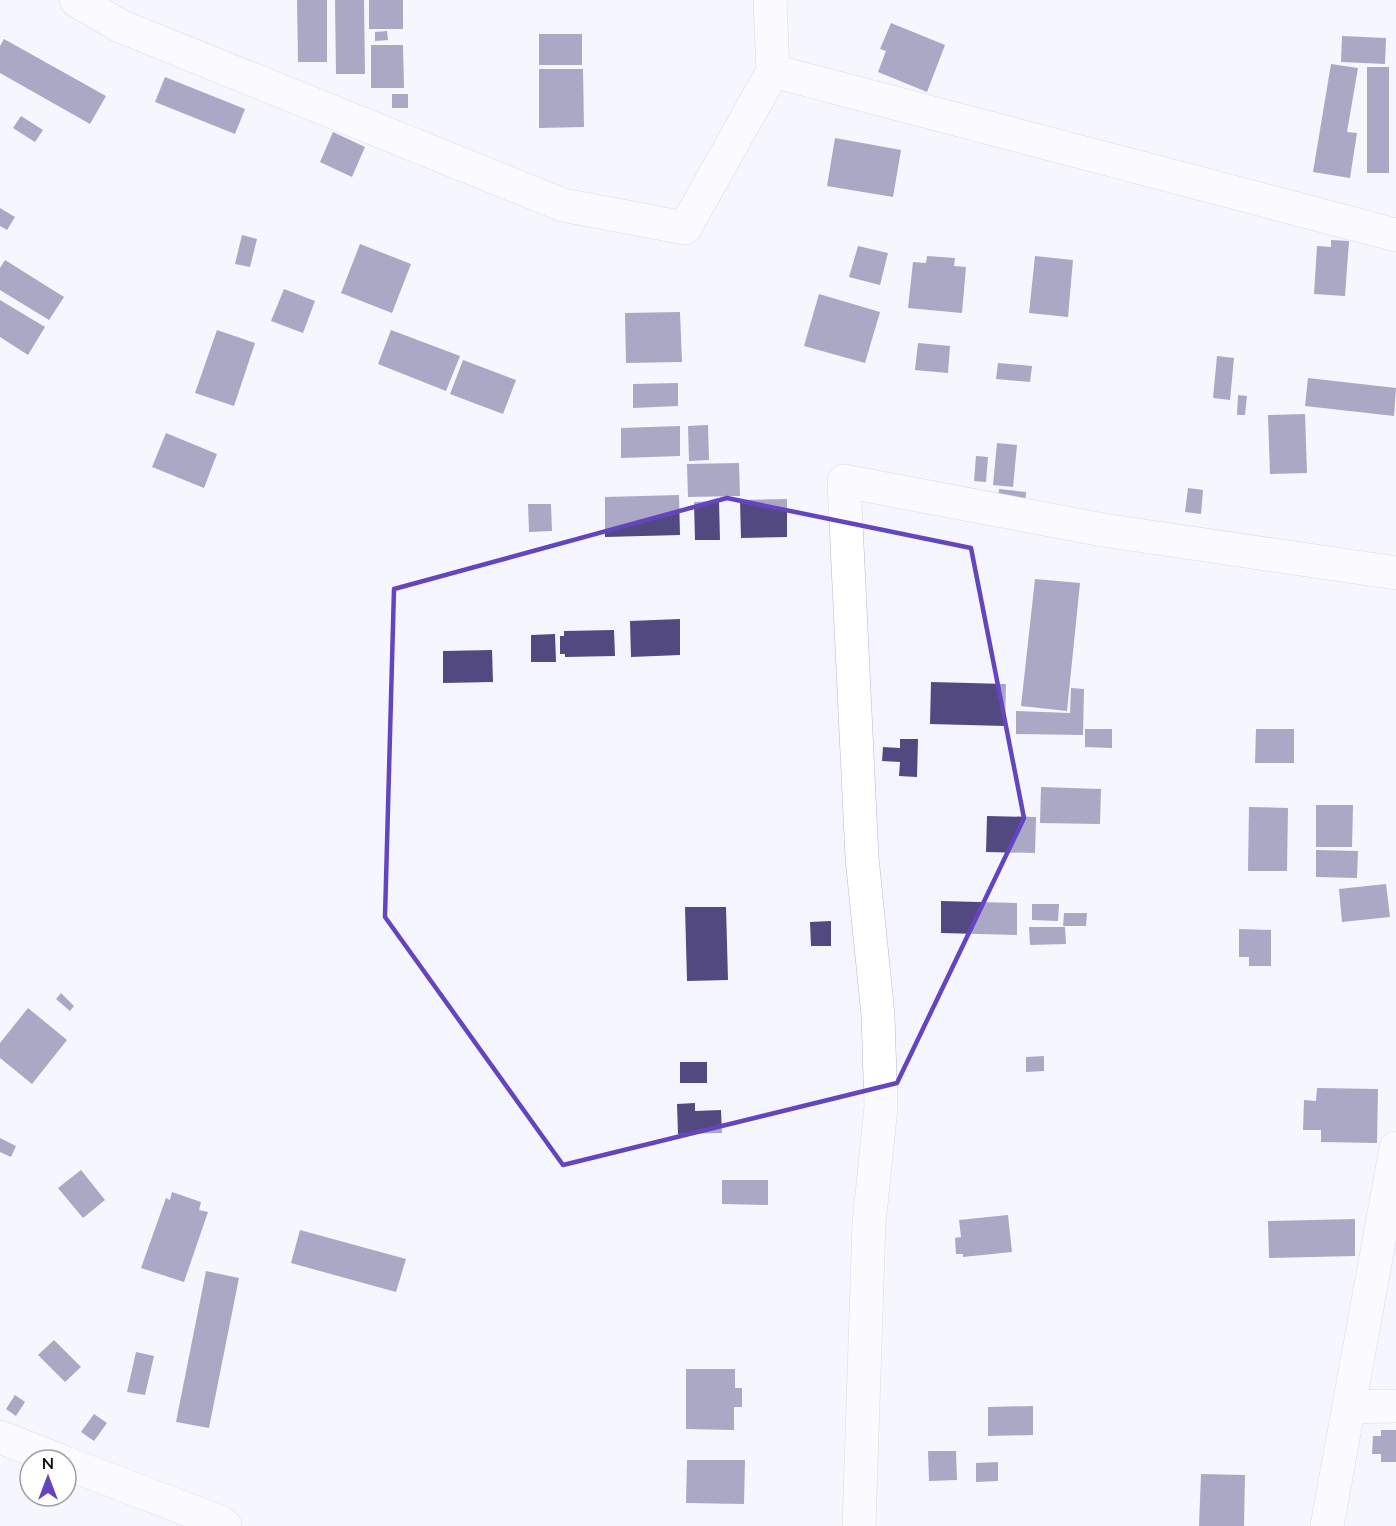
<svg xmlns="http://www.w3.org/2000/svg" width="1396" height="1526" viewBox="0 0 1396 1526" font-family="Lato,sans-serif">
	<rect width="100%" height="100%" fill="#f5f5ff"/>
	<path fill="#51497f" d="M297,0H327V62H298Z
		M335,0H364L365,74H336Z
		M369,0H403V29H369Z
		M891,23L945,45L927,92L878,72L886,51L880,49Z
		M387,31L388,40L375,41V32Z
		M539,34H582V65H539Z
		M1342,36L1386,38L1385,64L1341,62Z
		M4,39L106,96L90,124L0,73V46Z
		M371,45H403L404,88H371Z
		M1331,64L1358,68L1347,132L1357,133L1350,178L1313,172Z
		M1367,67H1389V173H1367Z
		M539,69H583L584,127L539,128Z
		M165,77L245,109L235,134L155,102Z
		M392,94H408V108H392Z
		M21,116L43,130L35,142L13,128Z
		M333,132L365,147L352,177L320,162Z
		M835,138L901,150L893,197L827,186Z
		M0,208L15,217L7,230L0,226Z
		M242,235L257,239L250,267L235,264Z
		M1331,240L1349,241L1345,296L1314,294L1317,246L1331,247Z
		M360,244L411,264L392,313L341,293Z
		M858,246L888,253L880,285L849,277Z
		M927,256L955,258L954,266L966,267L962,313L908,308L913,262L926,263Z
		M1035,256L1073,260L1068,317L1029,313Z
		M5,260L64,297L49,320L0,290V268Z
		M284,289L315,301L303,333L271,321Z
		M819,294L880,312L865,363L804,346Z
		M0,300L45,327L28,355L0,337Z
		M680,312L682,362L626,363L625,313Z
		M217,330L255,343L234,406L195,393Z
		M391,330L460,356L446,391L378,364Z
		M918,343L950,346L948,373L915,370Z
		M1217,356L1234,358L1230,400L1213,398Z
		M463,360L516,380L503,414L450,394Z
		M998,363L1032,366L1030,382L996,379Z
		M1308,378L1396,388L1394,416L1305,406Z
		M678,383V406L633,408V384Z
		M1238,395L1247,396L1245,415H1237Z
		M1305,414L1307,473L1270,474L1268,415Z
		M708,425L709,460L689,461L688,426Z
		M680,426V456L621,458V428Z
		M166,433L217,454L204,488L152,467Z
		M997,443L1017,445L1013,487L993,485Z
		M976,456L988,457L986,482L974,481Z
		M739,463L740,496L688,497L687,464Z
		M1188,488L1203,490L1201,514L1185,512Z
		M999,489L1026,492L1025,505L998,502Z
		M679,495L680,535L605,537V497Z
		M787,499V537L741,538L740,500Z
		M719,501L720,540H695L694,502Z
		M528,504H551L552,531L529,532Z
		M1035,579L1080,583L1067,711L1021,706Z
		M680,619V655L631,657L630,621Z
		M614,630L615,656L565,657V654H560V636H564V631Z
		M555,634L556,662H531V635Z
		M492,650L493,682L443,683V651Z
		M931,682L1006,684L1005,726L930,724Z
		M1071,688L1084,689L1083,735L1016,734V711L1070,713Z
		M1085,729H1112V748L1085,747Z
		M1256,729H1294V763H1255Z
		M900,739H918L917,777L899,776L900,762L882,761L883,747L900,748Z
		M1041,787L1101,789L1100,824L1040,823Z
		M1316,805H1353L1352,847H1316Z
		M1249,807L1288,808L1287,871H1248Z
		M987,816L1036,817L1035,853L986,852Z
		M1316,850L1358,851L1357,878L1316,877Z
		M1386,884L1390,917L1342,922L1339,889Z
		M941,901L1017,903V935L941,933Z
		M1032,904H1059L1058,921L1032,920Z
		M685,907H726L728,980L687,981Z
		M1064,913H1087L1086,926H1063Z
		M831,921V946H811L810,922Z
		M1029,927H1065L1066,944L1030,945Z
		M1239,929L1271,930V966H1249V957H1239Z
		M61,993L74,1006L70,1011L56,999Z
		M28,1008L67,1040L32,1084L0,1058V1043Z
		M1044,1056V1071L1026,1072V1057Z
		M680,1062H707V1083H680Z
		M1317,1088L1378,1089L1377,1143L1321,1142V1130H1303L1304,1100L1316,1101Z
		M695,1103V1111L721,1110L722,1133L678,1134L677,1104Z
		M0,1138L16,1146L11,1157L0,1152Z
		M81,1170L105,1200L83,1218L58,1188Z
		M722,1180H768V1205L722,1204Z
		M172,1192L201,1202L199,1210L208,1212L184,1282L141,1268L166,1198L170,1200Z
		M1008,1215L1012,1252L963,1257V1254H956L955,1238L961,1237L959,1220Z
		M1355,1219V1256L1269,1258L1268,1221Z
		M300,1230L406,1259L396,1292L291,1263Z
		M206,1271L239,1278L209,1428L176,1422Z
		M54,1340L81,1367L65,1382L38,1355Z
		M136,1352L154,1356L145,1395L127,1392Z
		M686,1369H735V1388H742V1407H734V1430L686,1429Z
		M15,1395L25,1402L16,1416L6,1409Z
		M1033,1406V1435L988,1436V1407Z
		M94,1414L107,1423L94,1441L81,1432Z
		M1381,1430H1396V1462H1381V1454H1372L1373,1436H1381Z
		M928,1451H956L957,1480L929,1481Z
		M687,1460H745L744,1504L686,1503Z
		M998,1462V1481L976,1482V1463Z
		M1201,1474L1245,1475L1244,1526H1199Z"/>
	<g fill="none" stroke-linecap="round" stroke-linejoin="round">
		<g stroke="#bab8d0" stroke-width="34">
			<path id="minor" d="M76,0L120,26L563,205L685,228L773,71L770,0
				M773,71L1396,235
				M1349,1407L1396,1406
				M0,1437L59,1460
				M66,1463L220,1522L225,1526
				M859,1526L869,1223L881,1107L878,1015L862,858L844,481L1103,530L1396,573
				M1327,1526L1396,1148"/>
		</g>
		<use href="#minor" stroke="#fff" stroke-width="33"/>
	</g>
	<path d="M0 0H1396V1526H0ZM727,498L971,548L1024,818L897,1083L563,1165L385,917L394,589Z" fill="#f5f5ff" fill-opacity=".55" fill-rule="evenodd"/>
	<path fill="none" stroke="#6346bf" stroke-width="4.5" stroke-linejoin="round" d="M727,498L971,548L1024,818L897,1083L563,1165L385,917L394,589Z"/>
	<g transform="translate(48 1478)"><circle r="28" fill="#ffffff" stroke="#9f9fa3" stroke-width="1.5"/>
	<path d="M0-4.5L10 22L0 15L-10 22Z" fill="#6346bf"/>
	<text y="-9" font-size="16" font-weight="bold" text-anchor="middle" fill="#100f18">N</text>
	</g>
</svg>
